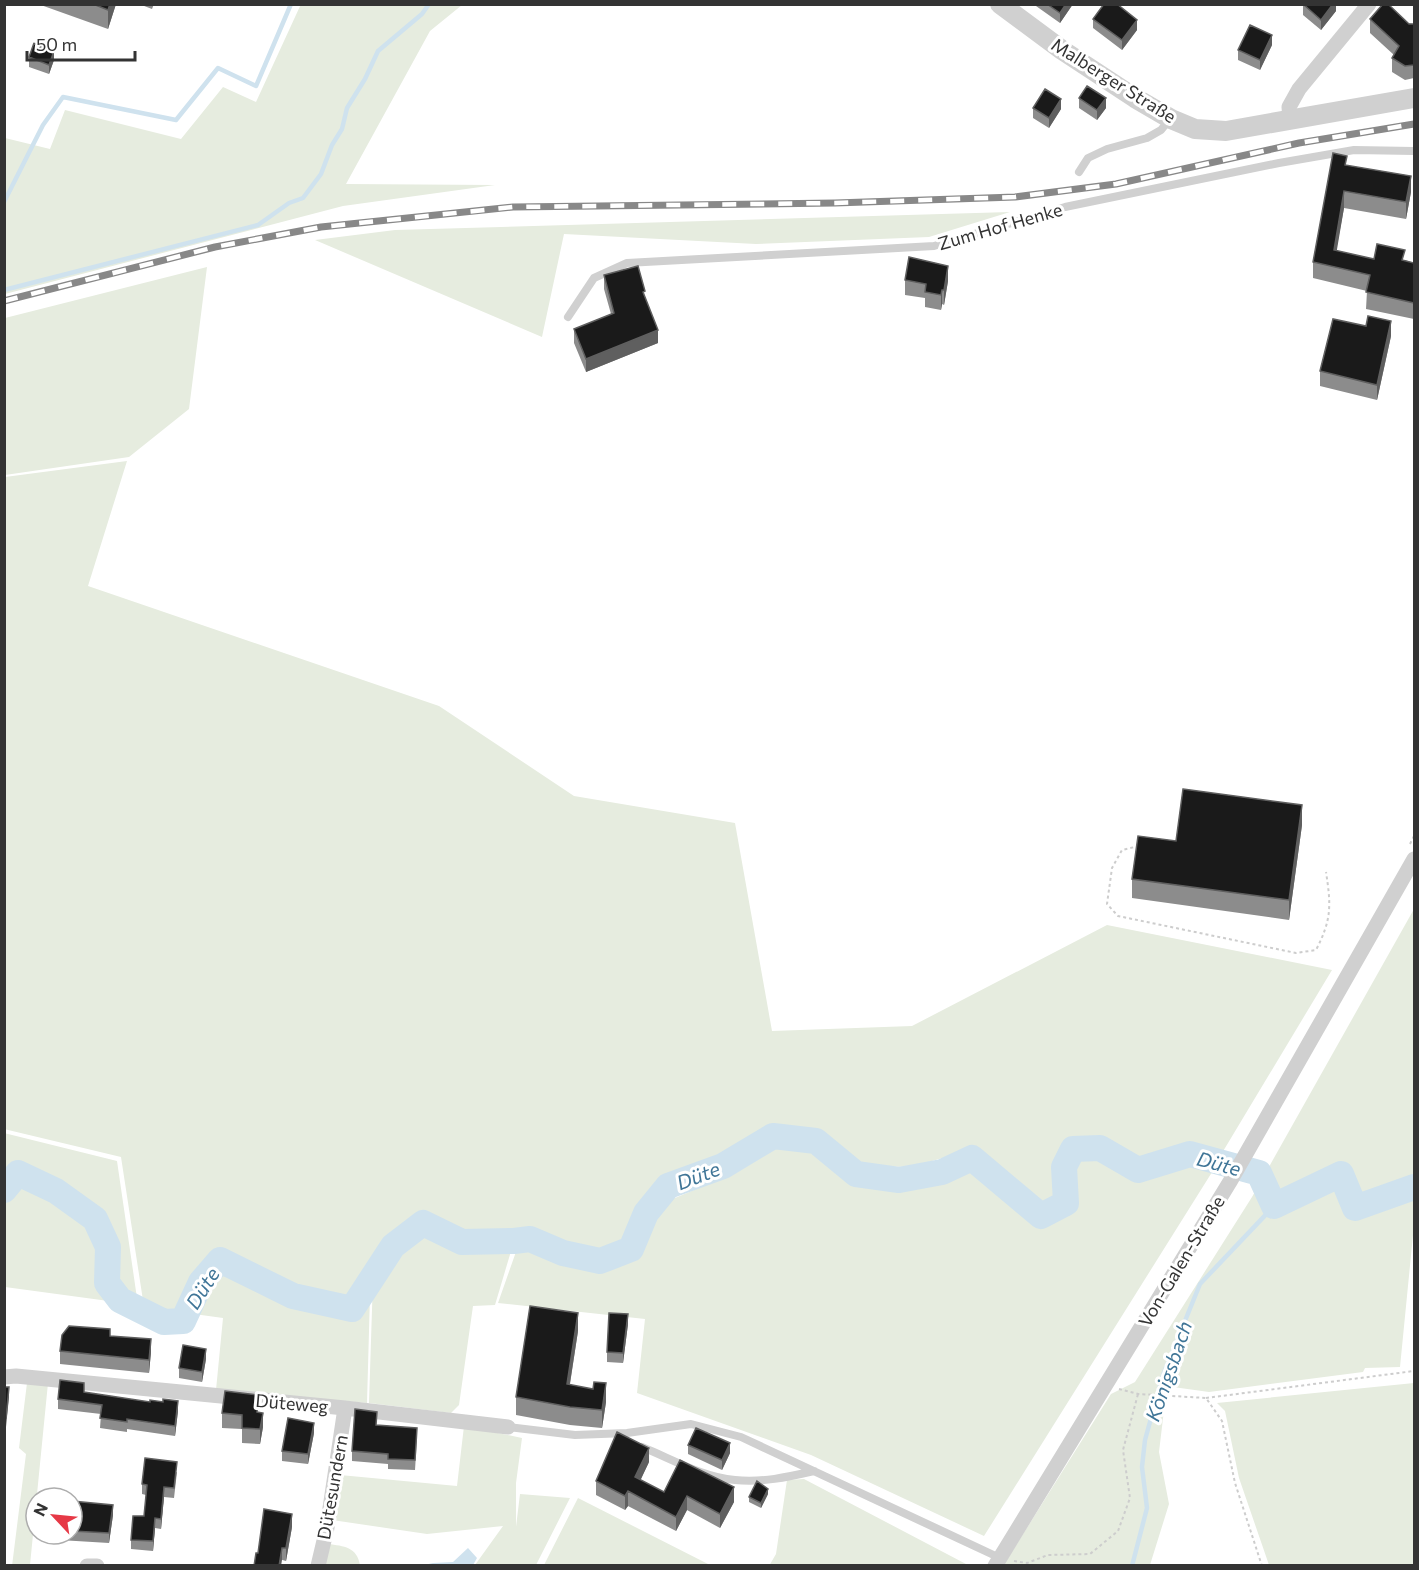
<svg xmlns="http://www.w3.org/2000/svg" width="1419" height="1570" viewBox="0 0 1419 1570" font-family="Commissioner,sans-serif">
	<rect width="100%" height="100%" fill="#fff"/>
	<path fill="#e6ecdf" d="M301,4L462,5L430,31L346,184L495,185L343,206L5,294V138L50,149L65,110L181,139L223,87L256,102Z
		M1010,212L929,237L756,244L564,234L542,337L315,240L395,230Z
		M207,267L189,409L129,457L5,475V318Z
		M127,461L88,586L439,706L574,796L735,823L772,1031L912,1026L1107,925L1332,970L1222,1153L1190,1144L1138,1162L1102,1139L1066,1140L1053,1164L1056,1198L1043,1206L974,1149L911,1167L860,1166L821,1133L771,1127L716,1158L665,1176L642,1204L627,1240L599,1253L562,1245L530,1229L463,1236L419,1218L387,1240L349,1301L293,1289L219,1251L193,1278L179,1313L144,1307L121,1157L4,1129L5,477Z
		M1414,909V1225L1400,1367L1365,1368L1363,1372L1209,1392L1173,1387L1164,1410L1159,1452L1169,1504L1150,1565L1003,1566L1111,1394L1135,1382L1252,1197Z
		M4,1133L117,1161L138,1305L5,1287Z
		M782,1145L815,1150L851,1182L898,1190L946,1180L973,1168L1036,1225L1074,1208L1072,1167L1077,1156L1099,1155L1139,1178L1192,1160L1214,1169L984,1536L811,1455L637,1393L645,1319L498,1303L518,1246L532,1244L559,1260L598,1272L640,1256L663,1203L737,1172Z
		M423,1223L462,1242L514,1241L495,1305L473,1306L459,1405L451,1413L369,1403L373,1278L393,1246Z
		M223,1268L291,1304L356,1317L370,1295L367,1403L216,1390L223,1318L194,1314L208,1284Z
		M27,1383H48L30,1565L12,1566L26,1454L19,1448Z
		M1414,1383V1565H1269L1239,1478L1225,1411L1217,1403Z
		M464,1426L522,1438L516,1483V1527L520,1494L570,1498L536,1565H475L503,1526L427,1534L332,1520L340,1475L457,1486Z
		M804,1479L966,1564L769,1566L776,1554L787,1480Z
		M578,1498L710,1565H544Z
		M328,1544C344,1546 357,1547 360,1565L322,1566Z"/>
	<path fill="#cfe2ee" d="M468,1548L477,1558L473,1565H424L433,1563L453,1562Z"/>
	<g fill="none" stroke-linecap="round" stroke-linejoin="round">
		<path stroke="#cfe2ee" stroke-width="4.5" d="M4,202L43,125L63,97L176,120L218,68L256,86L291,4
			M4,290L258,225L289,203L303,198L321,174L332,145L342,129L347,108L365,79L378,51L422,14L429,4
			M1132,1566L1147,1508L1142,1467L1145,1440L1163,1375L1200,1284L1274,1206"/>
		<path stroke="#cfe2ee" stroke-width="26" d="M4,1190L18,1173L56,1191L95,1219L108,1247L107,1283L120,1300L164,1322L183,1321L201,1282L220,1260L293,1296L352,1309L393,1246L423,1223L462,1242L514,1241L530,1239L563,1253L600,1261L631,1249L646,1213L668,1186L723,1166L773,1136L816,1141L856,1174L899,1180L942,1172L972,1158L1041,1216L1066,1203L1064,1167L1073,1149L1100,1148L1138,1170L1190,1154L1259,1173L1274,1206L1341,1174L1355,1208L1414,1187"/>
		<path stroke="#cdcdcd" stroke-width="2" stroke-dasharray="3 3" stroke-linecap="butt" d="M1410,844L1414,836
			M1139,846L1122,850L1112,868L1107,904L1118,916L1296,953L1316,950C1332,919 1331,905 1326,872
			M1119,1389L1138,1394L1206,1398L1222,1421L1235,1483L1262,1566
			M1206,1398L1414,1371
			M1014,1561L1027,1563L1048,1555L1090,1554L1118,1531L1130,1498L1123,1450L1138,1394"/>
		<path stroke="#d0d0d0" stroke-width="8" d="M1079,172L1088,158L1107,149L1147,138L1161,130L1170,119
			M568,317L594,278L627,263L934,246L1065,207L1279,163L1354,150L1414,151
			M508,1427L575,1435L627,1433L691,1424L741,1437L1000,1558
			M642,1447C672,1459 702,1477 735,1480C761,1483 788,1477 814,1471"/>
		<path stroke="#d0d0d0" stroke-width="15" d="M1290,120L1289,107L1299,89L1369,4
			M4,1377L16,1376L345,1408L508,1427
			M87,1566H97
			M318,1566L327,1528L345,1408
			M995,1566L1231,1180L1414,859"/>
		<path stroke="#d0d0d0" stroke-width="20" d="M1000,4L1062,50L1135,98L1171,119L1195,129L1226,131L1414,98"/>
		<g stroke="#888" stroke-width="7">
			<path id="rail" d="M4,301L215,247L321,227L513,207L835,203L1015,197L1116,184L1299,143L1414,124"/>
		</g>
		<use href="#rail" stroke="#fff" stroke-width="4.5" stroke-dasharray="14" stroke-linecap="butt"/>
	</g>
	<path fill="#8c8c8c" d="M38,4H116L108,29Z
		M139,4H154L152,9Z
		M1036,4H1073L1060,23L1036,6Z
		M1336,4V11L1321,30L1303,15V5Z
		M1093,19L1137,30L1122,50L1093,28Z
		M1370,19L1414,24V78L1405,80L1392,72V58L1394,55L1370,33Z
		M1272,45L1260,70L1238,60V50Z
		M29,57L54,60L49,74L29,67Z
		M1079,98L1106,108L1097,120L1079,108Z
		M1033,108L1061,109L1049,128L1033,118Z
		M1347,165L1411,192L1406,219L1344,208L1336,251L1374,259L1405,260L1414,263V319L1366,309L1367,291L1313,278V262Z
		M604,275L645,297L658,343L586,372L574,343V329L611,314L604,289Z
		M905,280L948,281L944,305L942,304L941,310L925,307V298L905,295Z
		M1391,336L1377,400L1320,386V371Z
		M1302,825L1289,920L1132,898V879L1176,841Z
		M628,1324L623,1363L607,1362V1352Z
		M578,1331L570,1384L606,1402L602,1428L570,1425L516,1415V1397Z
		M110,1336L151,1352L149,1373L60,1364V1351Z
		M206,1359L202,1382L179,1378V1368Z
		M84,1392L178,1411L175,1436L127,1429V1432L100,1428L101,1414L58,1409V1399Z
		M258,1412L263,1427L260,1444L242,1443V1429L222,1428V1413Z
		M314,1433L308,1464L282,1461V1451Z
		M417,1438L415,1470L388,1469V1464L352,1461V1451Z
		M688,1445L730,1453L722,1470L688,1454Z
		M649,1462L640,1480L664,1492L734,1502L720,1528L687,1510L676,1531L628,1506L625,1510L596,1495V1481Z
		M177,1472L174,1498L164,1497L161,1529L155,1528L153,1551L131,1549V1540L144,1516L146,1495L142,1494V1484Z
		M768,1494L761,1508L749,1502V1497Z
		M72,1501L113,1515L109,1543L43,1539V1534H72Z
		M292,1527L286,1561L258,1553Z"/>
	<path fill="#5f5f5f" d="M110,4H116L108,29V10Z
		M1066,4H1073L1060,23V13Z
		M1333,4H1336V11L1321,30V20Z
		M1137,20V30L1122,50V40Z
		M1272,35V45L1260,70V60Z
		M54,51V60L49,74V65Z
		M1106,98V108L1097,120V110Z
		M1061,99V109L1049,128V118Z
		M1411,176V192L1406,219V202Z
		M1344,191V208L1334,267V250Z
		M948,266V281L944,305V290Z
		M942,290V304L941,310V295Z
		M1391,321V336L1377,400V385Z
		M658,330V343L586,372V359Z
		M1302,805V825L1289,920V900Z
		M578,1313V1331L567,1402V1384Z
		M628,1314V1324L623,1363V1353Z
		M151,1339V1352L149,1373V1360Z
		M206,1349V1359L202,1382V1372Z
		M606,1383V1402L602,1428V1410Z
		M9,1387V1397L6,1427V1418Z
		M178,1401V1411L175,1436V1426Z
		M263,1413V1427L260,1444V1429Z
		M314,1423V1433L308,1464V1454Z
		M730,1443V1453L722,1470V1460Z
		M649,1448V1462L635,1492V1477Z
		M164,1487V1497L161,1529V1519Z
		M734,1487V1502L720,1528V1514Z
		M768,1489V1494L761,1508V1503Z
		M628,1491V1506L625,1510V1496Z
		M687,1496V1510L676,1531V1517Z
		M113,1505V1515L109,1543V1533Z
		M292,1514V1527L286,1561V1548Z
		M155,1518V1528L153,1551V1541Z
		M282,1548V1560L281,1566H279Z"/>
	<path fill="#1a1a1a" stroke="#5f5f5f" stroke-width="1.5" d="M93,4H110L108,10Z
		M1047,4H1066L1060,13Z
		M1104,4H1117L1137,20L1122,40L1093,19Z
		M1303,4H1333L1321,20Z
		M1383,4H1388L1409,24H1414V65L1405,66L1392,58L1399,46L1370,19Z
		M1250,25L1272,35L1260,60L1238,50Z
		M34,43L54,51L49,65L29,57Z
		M1087,86L1106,98L1097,110L1079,98Z
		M1045,89L1061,99L1049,118L1033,108Z
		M1333,153L1347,156L1345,165L1411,176L1406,202L1344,191L1334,250L1374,259L1377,244L1405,250L1402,260L1414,263V303L1366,292L1370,275L1313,262Z
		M909,257L948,266L944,290H942L941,295L925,292L926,284L905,280Z
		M638,266L645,291L643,292L658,330L586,359L574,329L614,313L604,275Z
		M1368,316L1391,321L1377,385L1320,371L1333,319L1366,326Z
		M1183,789L1302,805L1289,900L1132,879L1138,836L1176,841Z
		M530,1306L578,1313L567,1384L593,1389L594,1382L606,1383L602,1410L570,1407L516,1397Z
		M609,1313L628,1314L623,1353L607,1352Z
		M69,1326L110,1329V1336L151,1339L149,1360L60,1351L62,1335Z
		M183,1345L206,1349L202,1372L179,1368Z
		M60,1380L84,1383V1392L150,1402V1400L163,1402V1399L178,1401L175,1426L127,1419V1422L100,1418L102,1405L58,1399Z
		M4,1387H9L6,1418H4Z
		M225,1391L258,1395L257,1412L263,1413L260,1429L242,1428V1415L222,1413Z
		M355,1409L377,1412L376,1425L417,1428L415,1460L388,1459V1454L352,1451Z
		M288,1418L314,1423L308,1454L282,1451Z
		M696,1428L730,1443L722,1460L688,1445Z
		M617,1432L649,1448L635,1477L664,1492L680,1460L734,1487L720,1514L687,1496L676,1517L628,1491L625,1496L596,1481Z
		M145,1458L177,1462L174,1488L164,1487L161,1519L155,1518L153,1541L131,1540L133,1516H144L147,1485L142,1484Z
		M757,1481L768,1489L761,1503L749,1497Z
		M72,1501L113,1505L109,1533L72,1531Z
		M264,1509L292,1514L286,1548H282L279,1566H254L256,1553H258Z"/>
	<g text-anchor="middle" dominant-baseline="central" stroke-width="6" stroke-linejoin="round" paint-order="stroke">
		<g font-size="18" fill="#333" stroke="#fff">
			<text transform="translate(1114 80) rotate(32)">Malberger Straße</text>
			<text transform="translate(1000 226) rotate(-16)">Zum Hof Henke</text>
			<text transform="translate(1181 1261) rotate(-59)">Von-Galen-Straße</text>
			<text transform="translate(292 1403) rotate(5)">Düteweg</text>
			<text transform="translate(332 1487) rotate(-80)">Dütesundern</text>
		</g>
		<g font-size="20" font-style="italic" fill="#3f7597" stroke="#fff">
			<text transform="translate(1219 1163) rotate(15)">Düte</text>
			<text transform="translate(698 1175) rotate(-21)">Düte</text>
			<text transform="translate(202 1288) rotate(-58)">Düte</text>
			<text transform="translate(1168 1371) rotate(-71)">Königsbach</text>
		</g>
	</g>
	<rect width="1419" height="1570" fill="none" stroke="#333333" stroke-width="12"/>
	<g transform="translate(54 1516) rotate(296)"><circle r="28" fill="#ffffff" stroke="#adadad" stroke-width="1.5"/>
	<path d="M0-4.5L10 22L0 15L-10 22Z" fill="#e63946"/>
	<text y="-9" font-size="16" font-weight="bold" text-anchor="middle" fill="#333333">N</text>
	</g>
	<path d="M27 51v9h108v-9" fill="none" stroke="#333333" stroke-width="3"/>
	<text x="36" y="51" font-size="18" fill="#333333" stroke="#ffffff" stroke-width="4.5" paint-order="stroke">50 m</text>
</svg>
